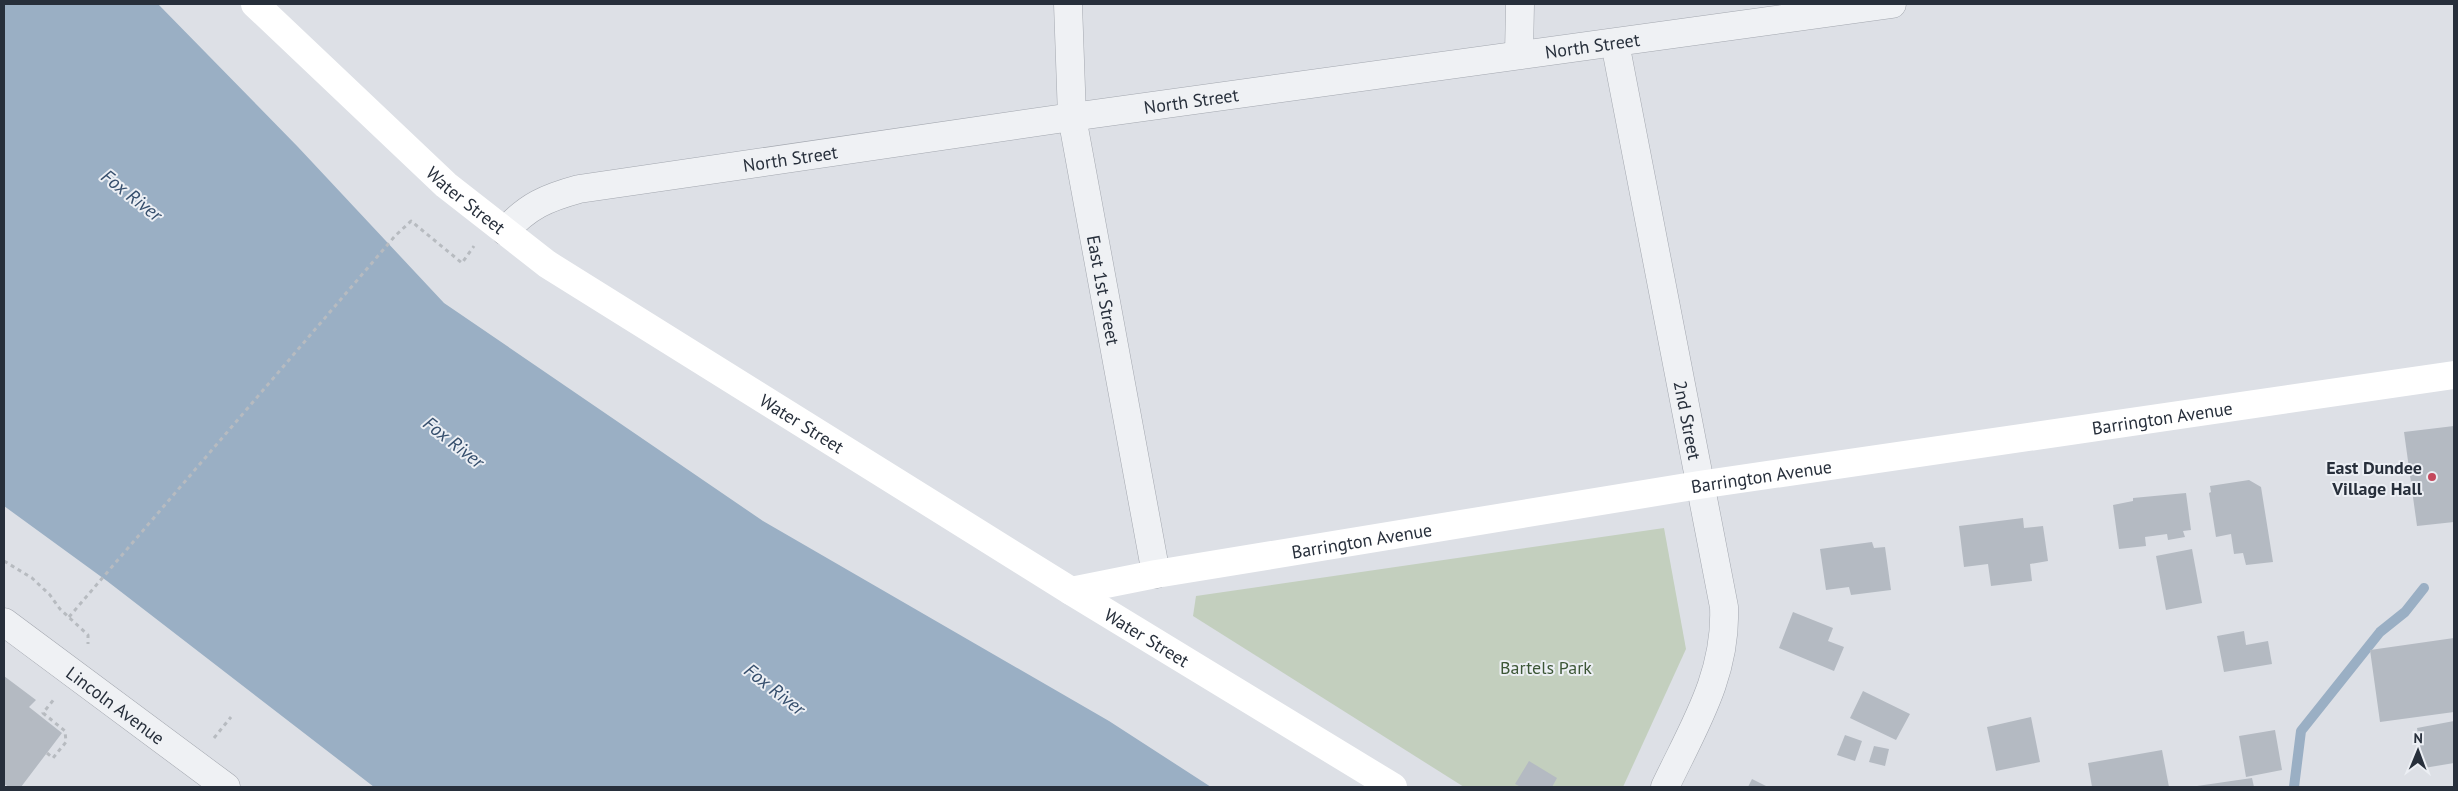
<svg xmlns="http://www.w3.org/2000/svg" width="2458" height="791" viewBox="0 0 2458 791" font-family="'PT Sans',sans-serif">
	<rect width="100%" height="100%" fill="#dde0e6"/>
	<path fill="#c3cfbe" d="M1664,528L1686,649L1623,787H1464L1193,616L1196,596Z"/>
	<path fill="#9aafc4" d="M4,4H158L298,147L444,303L763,521L1109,721L1211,787H374L107,581L4,506Z"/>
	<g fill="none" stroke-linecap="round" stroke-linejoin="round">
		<path stroke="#9aafc4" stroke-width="10" d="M2294,787L2301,731L2380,632L2405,612L2424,588"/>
	</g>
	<path fill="#b4bac2" d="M2454,426V522L2417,526L2404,432Z
		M2249,480L2261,487L2273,562L2246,565L2243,553L2234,554L2231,534L2216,537L2209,493L2211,492L2210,486Z
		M2186,493L2191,530L2183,531L2185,537L2168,540L2167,534L2145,537L2146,546L2119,549L2113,505L2133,501V498Z
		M2023,518L2024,528L2043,526L2048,561L2030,564L2032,581L1991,586L1988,564L1964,567L1959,526Z
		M1872,542L1874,548L1885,547L1891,590L1851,595L1849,587L1826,590L1820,549Z
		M2192,549L2202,603L2166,610L2156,556Z
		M1793,612L1833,628L1828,641L1844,647L1834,671L1779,648Z
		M2244,631L2246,645L2268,641L2272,664L2224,672L2217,636Z
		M2454,638V712L2380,722L2370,650Z
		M4,676L36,700L29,707L62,733L21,787H9L4,784Z
		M1863,691L1910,714L1896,740L1850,718Z
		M2031,717L2040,762L1996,771L1987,727Z
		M2454,721V763L2424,768L2417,728Z
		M2275,730L2282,770L2246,777L2239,736Z
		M1845,735L1862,741L1855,761L1837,755Z
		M1874,746L1889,749L1885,766L1869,762Z
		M2162,750L2169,787H2092L2088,763Z
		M1529,761L1557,778L1552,787H1521L1515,784Z
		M2252,778L2254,787H2197V786Z
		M1752,779L1768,787H1748Z"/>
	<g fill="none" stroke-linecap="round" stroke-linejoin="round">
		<g stroke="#a3a7af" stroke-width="29">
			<g id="street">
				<path id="s1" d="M1068,4L1072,117L1156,574"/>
				<path id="s2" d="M1615,43L1724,607C1727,675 1693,728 1665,787"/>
				<path d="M1519,54L1520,4"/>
				<path id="s3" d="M505,231C528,206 546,198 579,189L1072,117L1892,4"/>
				<path id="s4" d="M4,622L226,787"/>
			</g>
		</g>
		<path stroke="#b7bbc0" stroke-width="3" stroke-dasharray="4 4" stroke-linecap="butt" d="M4,561L32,578L50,595L60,609L88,635V644
			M69,617L395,236L411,221L462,263L474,246
			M214,738L231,717
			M47,753L53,758L66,742L65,731L43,713L55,698"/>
		<use href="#street" stroke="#eff1f4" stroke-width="28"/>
		<g stroke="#fff" stroke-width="28">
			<path id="s5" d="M255,4L446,185L547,264L1071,591L1393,787"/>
			<path id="s6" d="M1071,591L1156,574L1699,485L2454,375"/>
		</g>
	</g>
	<circle fill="#c4495d" stroke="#eceff4" stroke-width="2" cx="2432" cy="477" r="5"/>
	<g text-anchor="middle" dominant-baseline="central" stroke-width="4" stroke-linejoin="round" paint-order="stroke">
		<g font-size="18" fill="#272f3b" stroke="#eceff4">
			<text stroke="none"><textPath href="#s3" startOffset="1110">North Street</textPath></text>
			<text stroke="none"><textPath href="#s3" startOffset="705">North Street</textPath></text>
			<text stroke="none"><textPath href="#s3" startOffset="300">North Street</textPath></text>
			<text stroke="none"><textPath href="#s5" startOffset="288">Water Street</textPath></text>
			<text stroke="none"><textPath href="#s1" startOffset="289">East 1st Street</textPath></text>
			<text stroke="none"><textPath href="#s6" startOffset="1105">Barrington Avenue</textPath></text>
			<text stroke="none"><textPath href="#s2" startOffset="384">2nd Street</textPath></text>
			<text stroke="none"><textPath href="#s5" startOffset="692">Water Street</textPath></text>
			<text stroke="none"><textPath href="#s6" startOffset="700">Barrington Avenue</textPath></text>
			<text stroke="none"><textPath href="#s6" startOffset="295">Barrington Avenue</textPath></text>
			<text stroke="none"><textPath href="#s5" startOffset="1098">Water Street</textPath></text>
			<text stroke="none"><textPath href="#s4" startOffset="139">Lincoln Avenue</textPath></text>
		</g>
		<g font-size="18" font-weight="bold" fill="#272f3b" stroke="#eceff4" text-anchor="end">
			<text x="2422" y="467">East Dundee<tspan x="2422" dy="21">Village Hall</tspan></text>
		</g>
		<g font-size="18" fill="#3c5636" stroke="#eceff4">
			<text x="1546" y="667">Bartels Park</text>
		</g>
		<g font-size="19" font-style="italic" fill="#354e6c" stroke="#eceff4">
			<text transform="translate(132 195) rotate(38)">Fox River</text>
			<text transform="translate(454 442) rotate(38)">Fox River</text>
			<text transform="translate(775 689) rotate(38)">Fox River</text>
		</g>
	</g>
	<rect width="2458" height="791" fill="none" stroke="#272f3b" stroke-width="10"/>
	<g transform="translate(2418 751) rotate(1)" stroke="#eceff4" stroke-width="4" paint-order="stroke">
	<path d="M0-4L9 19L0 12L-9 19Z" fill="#272f3b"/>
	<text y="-8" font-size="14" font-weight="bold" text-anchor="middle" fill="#272f3b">N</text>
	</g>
</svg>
